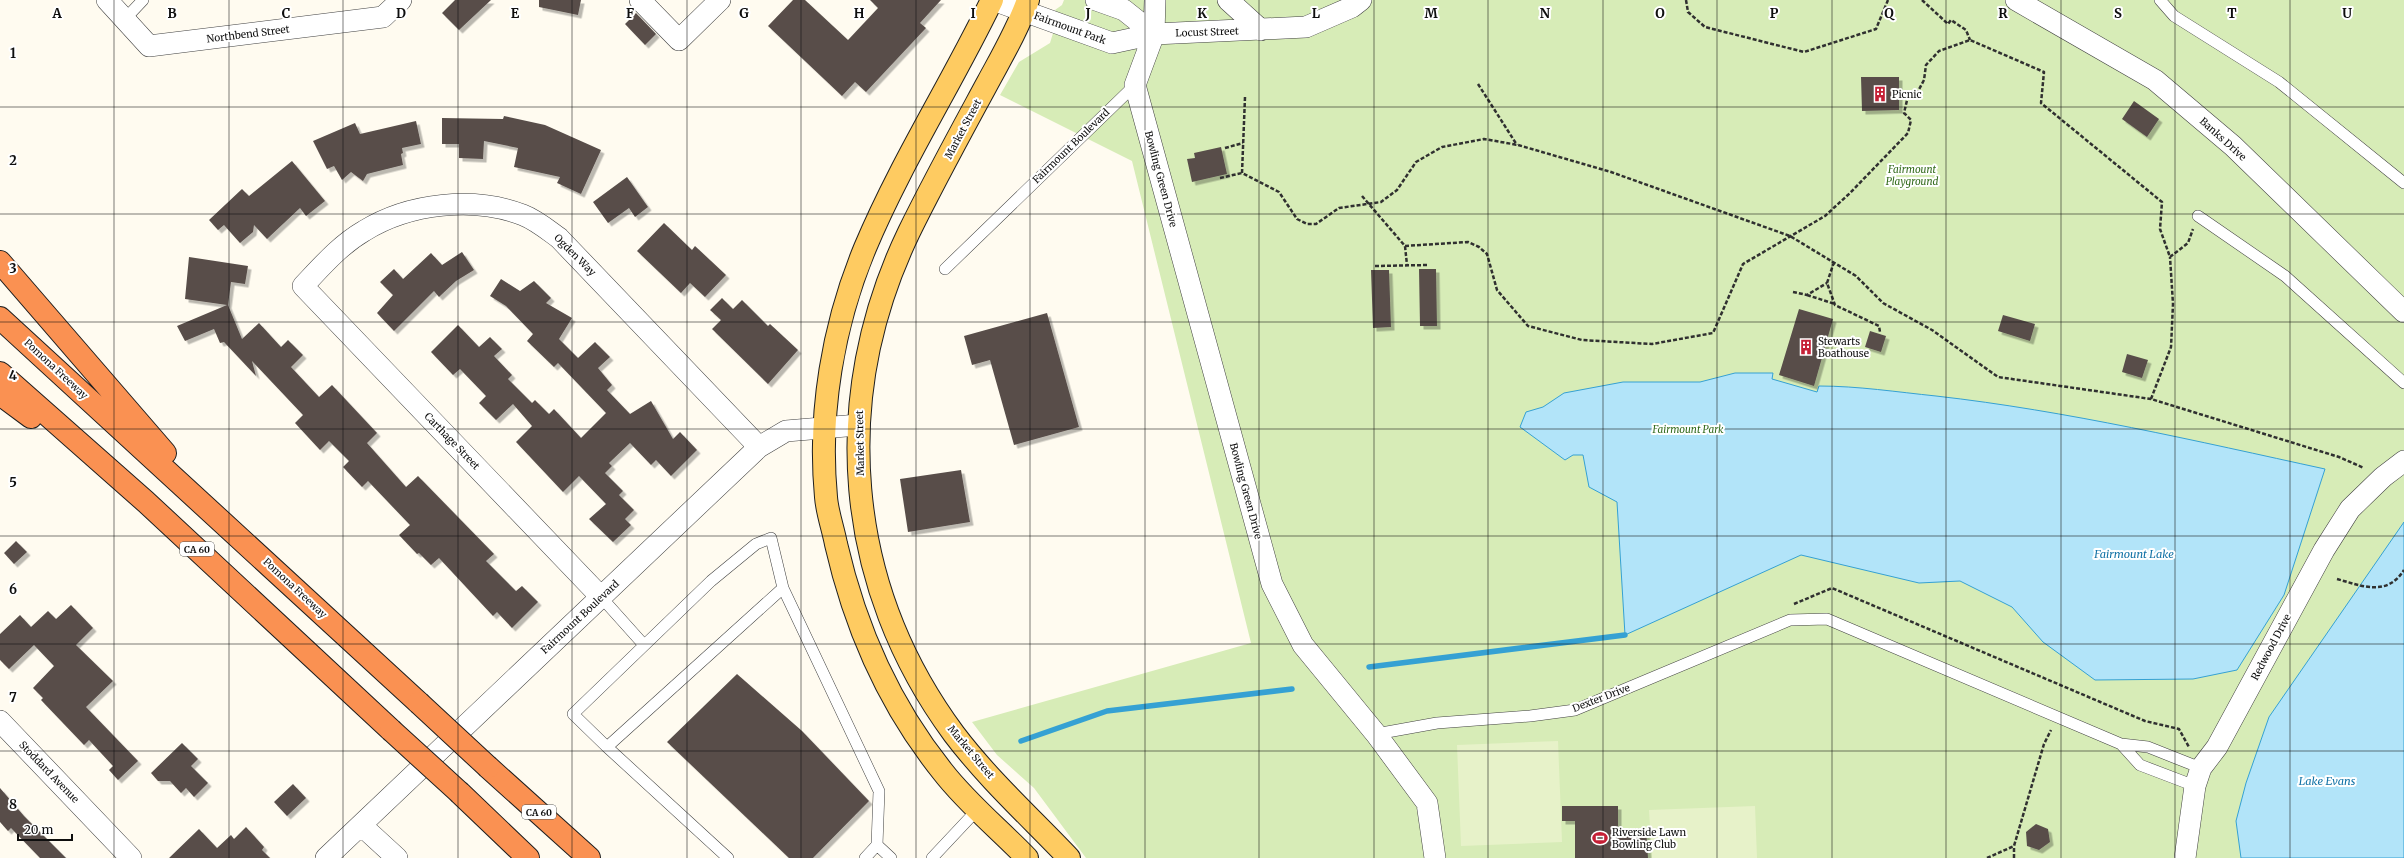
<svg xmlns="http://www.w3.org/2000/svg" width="2404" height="858" viewBox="0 0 2404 858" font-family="Merriweather,serif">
	<defs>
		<filter id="shadow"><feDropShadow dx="3.5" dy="3.5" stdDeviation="0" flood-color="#0004"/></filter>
	</defs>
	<rect width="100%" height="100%" fill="#fffbf0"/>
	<path fill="#d7ecb7" d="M1064,0H2404V858H1086L1034,788L997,755L972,722L1251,643L1132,161L1000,95L1019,62L1050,43L1058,17L1055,10L1062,5Z"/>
	<path fill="#e7f2c9" d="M1558,741L1562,842L1461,846L1457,745Z
		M1755,806L1757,858H1652L1649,810Z"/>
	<path fill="#b2e4f9" stroke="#35a1d3" d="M1735,373H1773L1772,379L1817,392L1819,386C1858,386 1897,392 1936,396C2068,411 2196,441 2325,469L2284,595L2237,670L2193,679L2095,680L2043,642L2012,607L1960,581L1919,583L1801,555L1625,635L1617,502L1589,487L1583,455H1573L1565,460L1520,427L1526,412L1543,407L1564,393L1623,382H1700Z
		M2404,522V858H2241L2236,821L2246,783L2269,717Z"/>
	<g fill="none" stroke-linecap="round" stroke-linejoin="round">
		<path stroke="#35a1d3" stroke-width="5.5" d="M1369,667L1625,635
			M1021,741L1107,711L1292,689"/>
	</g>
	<path fill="#584e4a" filter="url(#shadow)" d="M455,0H491L459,30L442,13Z
		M539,0H581L578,15L539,7Z
		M793,0H805L848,40L878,8L870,0H941L920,23L926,28L866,92L855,82L842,96L768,26Z
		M636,13L656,34L645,45L625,24Z
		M1861,77H1899V110L1862,111Z
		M2134,101L2159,119L2147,137L2122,119Z
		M504,116L545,125L601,150L581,194L557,183L560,177L514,167L518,148L484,141L483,159L459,158V144H442V118L503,119Z
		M416,121L421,144L402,148L403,153L401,154L403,165L367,174L363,181L351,172L342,180L334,166L327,169L313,141L355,123L360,134Z
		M1221,147L1227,174L1192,182L1187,159L1195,158L1194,153Z
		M292,161L325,201L306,216L300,208L267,239L254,225L253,232L240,243L224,225L218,230L209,220L242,189L249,196Z
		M627,177L648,207L635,217L629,208L608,223L593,202Z
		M664,223L692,250L695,246L726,275L705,297L690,283L681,293L637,251Z
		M462,252L474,270L456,281L439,297L434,291L394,331L377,313L393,295L380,282L394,269L403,279L431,253L442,265Z
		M189,257L248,266L245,284L231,282L228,305L242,339L259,323L281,347L288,340L303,355L291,367L319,397L332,385L377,433L367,443L406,487L418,476L494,554L486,561L516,591L522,586L538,602L512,628L497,612L493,616L439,558L431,565L419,553L417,554L399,535L410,525L368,481L362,487L343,467L349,461L329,441L320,450L295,423L303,415L252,361L256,376L224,342L220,343L214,329L185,341L177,326L227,305L185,299Z
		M1419,269H1436L1437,326H1420Z
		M1371,270H1389L1391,327L1373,328Z
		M501,279L520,291L534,281L551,298L546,303L572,318L559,339L578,358L595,342L610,357L598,368L612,385L607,390L630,414L651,401L673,439L680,432L697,450L671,476L656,460L651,465L630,443L609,463L612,466L605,473L623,491L619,495L634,510L625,519L631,525L613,542L589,519L606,504L579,476L563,492L516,442L532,426L513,404L496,420L479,403L486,396L460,369L453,375L431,352L458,325L479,347L490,337L502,349L494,356L512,375L508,379L532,403L535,400L549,414L554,409L581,438L606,413L558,363L554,367L527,341L533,334L506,306L490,296Z
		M722,298L733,309L742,300L768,326L770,324L798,350L768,384L712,329L721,320L710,310Z
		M1799,309L1833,319L1814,386L1779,375Z
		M1047,313L1079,427L1014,445L990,360L972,365L964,336Z
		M2003,315L2035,324L2030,341L1998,331Z
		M1870,331L1886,336L1881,352L1865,347Z
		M2127,354L2148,360L2142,378L2122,372Z
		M961,470L970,522L908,532L900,479Z
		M16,541L27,552L14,564L4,553Z
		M71,605L93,628L76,645L113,681L86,707L138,761L118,780L109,770L113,766L89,740L84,745L41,700L43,698L33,688L54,666L34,645L9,669L0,660V634L20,615L31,627L48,611L56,619Z
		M737,674L802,731L869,801L813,858H789L667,742Z
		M182,743L198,759L191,766L208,783L194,797L186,788L181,793L170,781H158L151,773Z
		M293,784L306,798L287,816L274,802Z
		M0,788L24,816L66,858H40L11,828L8,831L0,822Z
		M1562,806H1618V830L1646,828L1648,858H1575V821H1562Z
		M2036,824L2048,829L2050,842L2039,850L2027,846L2026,832Z
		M246,827L264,847L262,850L270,858H169L199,829L217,848L231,835L234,839Z"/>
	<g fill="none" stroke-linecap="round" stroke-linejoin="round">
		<g stroke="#414141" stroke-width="12">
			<path id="lane" d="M2160,0L2174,16L2279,82L2404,183
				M125,19L143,0
				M2198,216L2285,276L2404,383
				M945,269L1135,85
				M601,597L644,645
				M1376,734L1437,723L1530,716L1575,710L1790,620L1827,619L2121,744L2140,765L2195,786
				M2121,744L2148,747L2201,768
				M607,747L573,714L711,581L756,544L771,538L783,588
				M728,858L607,747L783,588L879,791L877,845L891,858
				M865,858L877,845
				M932,858L978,809"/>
		</g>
		<g stroke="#414141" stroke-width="22">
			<path id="street" d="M107,0L149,46L383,17L401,0
				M640,0L679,40L720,0
				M993,0L1112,43L1154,34L1306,27L1352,7L1361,0
				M1096,0L1124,10L1154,34
				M1155,0L1154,34L1135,85L1272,584L1303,645L1376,734L1427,803L1435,858
				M1228,0L1261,30
				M2016,0L2155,80L2233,146L2404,312
				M601,597L303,286C322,266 340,245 364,231C409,203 474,196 523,215C536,220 548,230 559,238L759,447
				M0,721L131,858
				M361,825L397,858
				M326,858L759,447L786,431L858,425
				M2185,858L2195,786L2201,768L2217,747L2324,550L2350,509L2383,477L2404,461"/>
		</g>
		<g stroke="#1f1f1f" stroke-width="24">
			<path id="primary" d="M992,0C952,83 901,162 865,248C833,325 818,413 826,497C827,512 833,528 836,544C855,627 889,705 943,772C967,803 999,829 1027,858
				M1028,0C1018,29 1002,56 988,82C961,132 934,181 909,232C829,398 844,585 954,734C988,779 1031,818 1069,858"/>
		</g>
		<g stroke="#1f1f1f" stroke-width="24">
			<path id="highway" d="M0,262L165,453
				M0,318L419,703
				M0,373L146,502L391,730
				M0,394L31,417
				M488,767L589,858
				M460,793L528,858"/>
		</g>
		<path stroke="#303030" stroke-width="2.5" stroke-dasharray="4 2" stroke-linecap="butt" d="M1686,0L1688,12L1705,27L1804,52L1876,29L1888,0
			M1922,0L1948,24L1951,20L1966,30L1970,40
			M1478,84L1517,145
			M1245,97L1242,173L1279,192L1297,219L1307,224H1316L1339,208L1381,202L1397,190L1416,162L1442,147L1484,139L1518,145L1611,172L1790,236L1856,276L1883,303L1932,330L1998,377L2151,399L2339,457L2364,468
			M1225,148L1243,143
			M1220,178L1242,173
			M1362,196L1405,246L1407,265
			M1405,246L1468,242L1479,247L1487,254L1497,290L1528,326L1582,340L1652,344L1713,333L1743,264L1825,216L1850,193L1908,133L1911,120L1904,113L1908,96L1916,95L1924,80L1926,65L1939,51L1970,40L2044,72L2041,103L2162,202L2160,229L2170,257L2188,243L2193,229
			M1834,262L1827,283L1835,305L1879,326L1880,332
			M1375,266L1429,265
			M1793,292L1807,295L1827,283
			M1807,295L1835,304
			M2151,399L2171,347L2173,304L2170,257
			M2337,579C2362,586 2387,597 2404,570
			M1794,604L1832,588L2145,721L2179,729L2189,747
			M1987,858L2014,846L2044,744L2051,730
			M2014,858V846"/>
		<use href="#lane" stroke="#fff" stroke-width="11"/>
		<use href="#street" stroke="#fff" stroke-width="21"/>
		<use href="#primary" stroke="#fecb61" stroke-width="22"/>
		<use href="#highway" stroke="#fa9152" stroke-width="22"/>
		<g stroke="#1f1f1f" stroke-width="24" stroke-linecap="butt">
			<path id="highway-bridge" d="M419,703L488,767
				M391,730L460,793"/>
		</g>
		<use href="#highway-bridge" stroke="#fa9152" stroke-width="22"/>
	</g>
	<path fill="none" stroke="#0e0e0e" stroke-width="1" stroke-opacity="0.55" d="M114,0V858M229,0V858M343,0V858M458,0V858M572,0V858M687,0V858M801,0V858M916,0V858M1030,0V858M1145,0V858M1259,0V858M1374,0V858M1488,0V858M1603,0V858M1717,0V858M1832,0V858M1946,0V858M2061,0V858M2175,0V858M2290,0V858M0,107H2404M0,214H2404M0,322H2404M0,429H2404M0,536H2404M0,644H2404M0,751H2404"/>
	<defs>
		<g id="building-bare" transform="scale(1.2)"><path d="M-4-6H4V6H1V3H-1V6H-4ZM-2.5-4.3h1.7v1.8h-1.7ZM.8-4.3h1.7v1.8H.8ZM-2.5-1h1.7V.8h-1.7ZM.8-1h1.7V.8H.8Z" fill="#c51f35" stroke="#fff" stroke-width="2.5" paint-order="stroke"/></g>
		<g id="stadium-bare" transform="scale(1.2)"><path d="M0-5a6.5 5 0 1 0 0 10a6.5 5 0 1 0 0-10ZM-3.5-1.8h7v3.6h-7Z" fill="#c51f35" stroke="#fff" stroke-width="2.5" paint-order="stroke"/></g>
	</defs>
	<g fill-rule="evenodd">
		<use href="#building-bare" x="1880" y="94"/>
		<use href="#building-bare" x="1806" y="347"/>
		<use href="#stadium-bare" x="1600" y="838"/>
	</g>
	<g text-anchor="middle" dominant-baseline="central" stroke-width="4" stroke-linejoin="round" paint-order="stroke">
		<g fill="#fff" stroke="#565656" stroke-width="1">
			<rect x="180" y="542" width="34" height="14" rx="3"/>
			<rect x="522" y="805" width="34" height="14" rx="3"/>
		</g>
		<g font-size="9" font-weight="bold" fill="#0e0e0e">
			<text x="197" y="549">CA 60</text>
			<text x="539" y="812">CA 60</text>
		</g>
		<g font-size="10" fill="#0e0e0e" stroke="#fff">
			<text transform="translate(1070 28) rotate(20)">Fairmount Park</text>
			<text transform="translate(1207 32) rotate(-2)">Locust Street</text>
			<text transform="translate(248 34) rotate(-7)">Northbend Street</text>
			<text transform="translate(963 129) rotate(-62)">Market Street</text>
			<text transform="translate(2223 139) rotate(42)">Banks Drive</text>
			<text transform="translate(1071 146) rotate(-44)">Fairmount Boulevard</text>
			<text transform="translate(1161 179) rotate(75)">Bowling Green Drive</text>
			<text transform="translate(575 255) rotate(45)">Ogden Way</text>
			<text transform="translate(56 369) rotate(43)">Pomona Freeway</text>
			<text transform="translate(452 441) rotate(46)">Carthage Street</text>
			<text transform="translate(860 443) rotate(-91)">Market Street</text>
			<text transform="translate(1246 491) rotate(75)">Bowling Green Drive</text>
			<text transform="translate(295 588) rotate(43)">Pomona Freeway</text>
			<text transform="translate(580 617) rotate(-43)">Fairmount Boulevard</text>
			<text transform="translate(2271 647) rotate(-62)">Redwood Drive</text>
			<text transform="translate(1601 698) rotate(-21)">Dexter Drive</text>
			<text transform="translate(971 752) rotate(50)">Market Street</text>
			<text transform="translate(49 772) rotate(46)">Stoddard Avenue</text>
		</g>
		<g font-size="10" fill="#0e0e0e" stroke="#fff" text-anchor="start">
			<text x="1892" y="94">Picnic</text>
			<text x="1818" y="341">Stewarts<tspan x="1818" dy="12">Boathouse</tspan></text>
			<text x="1612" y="832">Riverside Lawn<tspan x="1612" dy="12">Bowling Club</tspan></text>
		</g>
		<g font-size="10" font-style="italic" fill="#326a1b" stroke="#fff">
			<text x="1912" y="169">Fairmount<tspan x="1912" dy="12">Playground</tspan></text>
			<text x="1688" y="429">Fairmount Park</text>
		</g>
		<g font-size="11" font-style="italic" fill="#1172a6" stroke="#fff">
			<text x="2134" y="554">Fairmount Lake</text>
			<text x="2327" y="781">Lake Evans</text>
		</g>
	</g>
	<g font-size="13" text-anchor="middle" font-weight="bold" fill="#0e0e0e" stroke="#fff" stroke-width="4" stroke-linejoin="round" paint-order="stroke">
		<text x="57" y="18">A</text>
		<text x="172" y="18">B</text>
		<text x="286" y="18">C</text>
		<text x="401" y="18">D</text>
		<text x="515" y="18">E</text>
		<text x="630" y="18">F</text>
		<text x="744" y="18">G</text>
		<text x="859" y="18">H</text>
		<text x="973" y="18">I</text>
		<text x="1088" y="18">J</text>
		<text x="1202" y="18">K</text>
		<text x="1316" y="18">L</text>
		<text x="1431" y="18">M</text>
		<text x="1545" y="18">N</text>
		<text x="1660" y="18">O</text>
		<text x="1774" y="18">P</text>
		<text x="1889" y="18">Q</text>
		<text x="2003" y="18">R</text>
		<text x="2118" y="18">S</text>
		<text x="2232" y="18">T</text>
		<text x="2347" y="18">U</text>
		<text x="13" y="58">1</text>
		<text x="13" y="165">2</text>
		<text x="13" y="273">3</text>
		<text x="13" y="380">4</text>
		<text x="13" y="487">5</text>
		<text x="13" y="594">6</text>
		<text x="13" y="702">7</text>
		<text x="13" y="809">8</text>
	</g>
	<path d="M18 834v6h54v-6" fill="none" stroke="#0e0e0e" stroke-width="2"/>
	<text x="24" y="834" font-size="12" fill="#0e0e0e" stroke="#ffffff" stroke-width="3" paint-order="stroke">20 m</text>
</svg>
